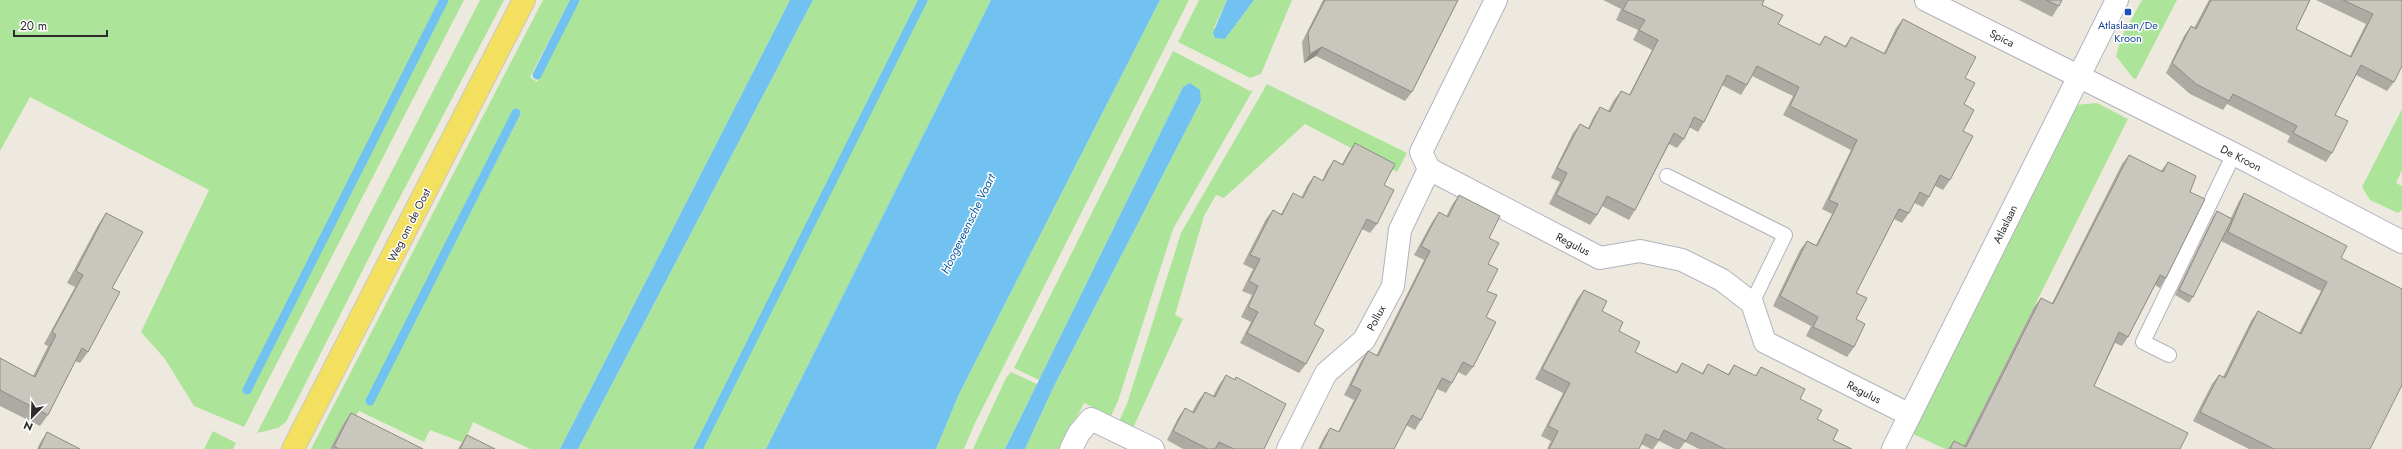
<svg xmlns="http://www.w3.org/2000/svg" width="2402" height="449" viewBox="0 0 2402 449" font-family="Jost,sans-serif">
	<rect width="100%" height="100%" fill="#eee9de"/>
	<path fill="#ace59a" fill-rule="evenodd" d="M0,0H464L244,427L194,406L165,359L141,332L209,190L30,97L0,151Z
		M480,0H504L389,218L286,422L278,428L257,433Z
		M543,0H570L530,77L537,82L580,0H790L560,449H530L473,422L464,443L430,430L424,442L359,411L332,449H311ZM514,108L521,113L372,405L365,403Z
		M813,0H991L766,449H578Z
		M1160,0H1189L975,423L964,449H936L959,394Z
		M1199,0H1227L1214,28L1225,39L1254,0H1292L1261,74L1250,78L1178,42Z
		M2142,0H2177L2136,79L2133,78L2116,56L2121,38Z
		M1173,51L1250,91L1253,90L1173,229L1118,401L1111,416L1084,403L1061,449H1025L1053,388L1201,101L1183,87L1039,380L1014,368Z
		M1267,84L1407,153L1397,172L1305,124L1224,198L1216,195L1204,216L1175,315L1183,319L1133,428L1119,421L1127,404L1181,233Z
		M2097,103L2128,119L1963,449H1945L1911,433L2075,105Z
		M2402,109V170L2396,183L2402,186V210L2398,213L2370,200L2362,187Z
		M1011,372L1037,384L1005,449H973L1006,378Z
		M213,431L236,443L233,449H204Z"/>
	<path fill="#71c1f1" d="M790,0H813L578,449H560Z
		M991,0H1160L959,394L936,449H766Z
		M1227,0H1254L1225,39L1215,38L1213,33Z
		M1190,83L1200,90L1201,101L1053,388L1025,449H1005L1183,87Z"/>
	<g fill="none" stroke-linecap="round" stroke-linejoin="round">
		<path stroke="#71c1f1" stroke-width="9" d="M537,75L575,0
			M247,390L444,0
			M370,401L516,113
			M698,449L923,0"/>
		<g stroke="#b2b3c0" stroke-width="16">
			<path id="lane" d="M1667,176L1785,235L1752,303
				M2169,355L2143,342L2234,154"/>
		</g>
		<g stroke="#b2b3c0" stroke-width="24">
			<path id="street" d="M1496,0L1421,152L1429,169L1600,258L1640,251L1682,260L1722,280L1752,303L1765,342L1910,415
				M1926,0L2234,154L2402,242
				M1071,449L1079,433L1091,419L1153,449
				M1288,449L1326,373L1364,340L1393,286L1400,230L1429,169"/>
		</g>
		<g stroke="#b2b3c0" stroke-width="24">
			<path id="secondary" d="M1893,449L2117,0"/>
		</g>
		<g stroke="#c8c8c8" stroke-width="24">
			<path id="primary" d="M293,449L524,0"/>
		</g>
		<use href="#lane" stroke="#fff" stroke-width="14"/>
		<use href="#street" stroke="#fff" stroke-width="22"/>
		<use href="#secondary" stroke="#fff" stroke-width="22"/>
		<use href="#primary" stroke="#f3e05e" stroke-width="22"/>
	</g>
	<path fill="#adaaa3" d="M1323,0H1458L1412,92L1405,101L1316,56L1304,63L1302,42Z
		M1603,0H1764L1762,5L1778,24L1819,45L1825,36L1845,46L1851,37L1884,53L1896,28L1903,19L1965,78L1963,131L1950,180L1943,190L1935,186L1929,197L1923,207L1914,203L1909,213L1902,223L1894,219L1856,293V319L1854,347L1847,357L1806,336L1811,326L1773,306L1800,250L1807,241L1816,245L1832,214L1822,209L1851,150L1783,115L1793,96L1752,76L1747,85L1741,95L1722,85L1704,122L1698,132L1689,127L1684,139L1677,148L1669,144L1635,210L1629,220L1602,206L1597,215L1590,225L1549,204L1560,182L1551,178L1573,133L1580,124L1588,128L1594,116L1600,107L1608,111L1614,100L1621,91L1629,95L1652,50L1633,40L1638,30L1616,20L1621,9Z
		M2019,0H2062L2059,6L2052,17Z
		M2209,0H2310L2296,29L2350,56L2366,24L2316,0H2402L2394,82L2387,91L2356,75L2335,115L2332,153L2326,162L2287,142L2290,136L2227,104L2223,110L2190,94L2166,73L2184,36L2191,26L2194,28Z
		M1355,143L1384,185L1377,224L1370,233L1362,229L1314,324L1306,364L1299,373L1240,343L1251,322L1241,317L1252,295L1242,291L1253,269L1243,264L1266,219L1273,210L1281,214L1287,203L1293,193L1301,198L1307,186L1314,176L1322,181L1327,170L1334,160L1342,164L1348,153Z
		M2129,155L2161,171L2168,162L2190,192L2166,278L2160,288L2155,285L2128,337L2122,346L2115,343L2094,386L2180,449H1948L1954,441L1964,446L2034,307L2041,298L2052,303L2122,164Z
		M2244,193L2341,258L2370,449H2249L2193,421L2212,384L2219,375L2223,377L2251,321L2258,311L2299,333L2321,291L2221,241L2223,236L2193,297L2189,303L2175,295L2213,217L2217,211L2231,218L2238,203Z
		M1459,195L1489,238L1486,317L1473,367L1466,376L1458,372L1452,383L1446,393L1437,389L1421,420L1415,430L1406,425L1394,449H1318L1324,437L1330,428L1338,432L1354,400L1344,395L1361,361L1368,351L1376,356L1424,260L1414,255L1432,222L1439,212L1446,217L1452,205Z
		M106,213L112,288L88,352L80,363L75,361L48,415L40,426L0,406V358L33,376L48,346L44,344L75,287L67,283L98,225Z
		M1584,290L1635,352L1676,372L1682,363L1702,373L1708,364L1728,374L1734,365L1755,376L1761,367L1800,399L1833,440L1852,449H1699L1685,442L1680,449H1675L1659,441L1653,449H1651L1641,444L1639,449H1547L1551,441L1541,436L1563,393L1535,379L1577,299Z
		M1226,375L1235,380L1236,377L1264,449H1183L1167,440L1178,418L1185,408L1192,412L1198,401L1205,392L1213,396L1219,385Z
		M351,413L423,449H330L344,423Z
		M47,432L80,449H37L40,443Z
		M467,435L495,449H458Z"/>
	<path fill="#8d8b85" d="M1322,47L1316,56L1304,63L1310,54Z"/>
	<path fill="#c9c6be" stroke="#8d8b85" d="M1325,0H1458L1412,92L1322,47L1310,54L1308,33Z
		M1628,0H1764L1762,5L1783,15L1778,24L1820,45L1825,36L1846,47L1851,37L1885,54L1903,19L1976,57L1965,78L1975,83L1964,104L1974,110L1963,131L1973,136L1950,180L1940,175L1929,197L1920,192L1909,213L1899,209L1856,293L1867,298L1856,319L1865,324L1854,347L1813,327L1818,317L1780,296L1807,241L1817,246L1838,204L1829,200L1857,140L1790,106L1799,87L1757,66L1747,85L1727,75L1704,122L1694,117L1684,139L1674,133L1635,210L1607,196L1597,215L1556,195L1567,173L1557,168L1580,124L1589,129L1600,107L1610,112L1621,91L1630,95L1658,40L1639,30L1645,20L1623,10Z
		M2046,0H2062L2059,6Z
		M2211,0H2310L2296,29L2351,57L2373,14L2343,0H2402V66L2394,82L2361,65L2335,115L2348,121L2332,153L2293,133L2297,126L2233,94L2229,101L2196,84L2172,63L2191,26L2196,29Z
		M1355,143L1395,164L1384,185L1394,190L1377,224L1367,219L1314,324L1324,330L1306,364L1247,333L1258,312L1248,307L1258,286L1249,281L1260,259L1250,255L1273,210L1282,215L1293,193L1303,198L1314,176L1323,181L1334,160L1343,165Z
		M2129,155L2163,172L2168,162L2196,176L2190,192L2205,199L2166,278L2160,275L2128,337L2119,332L2094,386L2188,433L2180,449H1950L1954,441L1966,447L2041,298L2053,304Z
		M2244,193L2347,246L2341,258L2402,289V385L2370,449H2274L2200,412L2219,375L2225,378L2258,311L2301,334L2327,282L2228,232Z
		M1459,195L1500,216L1489,238L1499,243L1488,264L1498,269L1487,291L1497,295L1486,317L1496,322L1473,367L1463,362L1452,383L1442,378L1421,420L1412,415L1394,449H1320L1330,428L1339,432L1361,390L1351,385L1368,351L1378,356L1430,251L1421,246L1439,212L1448,217Z
		M2217,211L2232,219L2193,297L2179,290Z
		M106,213L143,232L112,288L120,292L88,352L82,348L48,415L0,390V358L35,377L56,335L52,332L83,275L76,271Z
		M1584,290L1607,301L1602,311L1623,322L1619,331L1640,342L1635,352L1677,373L1682,363L1703,374L1708,364L1729,375L1734,365L1756,376L1761,367L1805,389L1800,399L1822,410L1817,419L1838,430L1833,440L1852,449H1725L1691,432L1686,441L1664,430L1659,440L1646,434L1639,449H1549L1558,431L1548,426L1570,383L1542,369Z
		M1226,375L1235,380L1236,377L1286,404L1264,449H1234L1219,442L1215,449H1208L1173,431L1185,408L1194,413L1205,392L1215,397Z
		M351,413L423,449H339L334,446Z
		M47,432L80,449H39Z
		M467,435L495,449H460Z"/>
	<rect fill="#1a4fb4" stroke="#fff" stroke-width="1.5" x="2124" y="8" width="8" height="8" rx="2"/>
	<g text-anchor="middle" dominant-baseline="central" stroke-width="3" stroke-linejoin="round" paint-order="stroke">
		<g font-size="11" fill="#164399" stroke="#fff">
			<text x="2128" y="25">Atlaslaan/De<tspan x="2128" dy="13">Kroon</tspan></text>
		</g>
		<g font-size="11" fill="#2c2c2c" stroke="#fff">
			<text transform="translate(2002 38) rotate(26)">Spica</text>
			<text transform="translate(2241 158) rotate(27)">De Kroon</text>
			<text transform="translate(2005 224) rotate(-64)">Atlaslaan</text>
			<text transform="translate(409 225) rotate(-63)">Weg om de Oost</text>
			<text transform="translate(1573 244) rotate(27)">Regulus</text>
			<text transform="translate(1376 318) rotate(-62)">Pollux</text>
			<text transform="translate(1864 392) rotate(27)">Regulus</text>
		</g>
		<g font-size="12" font-style="italic" fill="#0c5da1" stroke="#fff">
			<text transform="translate(968 224) rotate(-64)">Hoogeveensche Vaart</text>
		</g>
	</g>
	<g transform="translate(32 417) rotate(203)" stroke="#ffffff" stroke-width="3" paint-order="stroke">
	<path d="M0-3L7 15L0 10L-7 15Z" fill="#2c2c2c"/>
	<text y="-6" font-size="11" font-weight="bold" text-anchor="middle" fill="#2c2c2c">N</text>
	</g>
	<path d="M14 30v6h93v-6" fill="none" stroke="#2c2c2c" stroke-width="2"/>
	<text x="20" y="30" font-size="12" fill="#2c2c2c" stroke="#ffffff" stroke-width="3" paint-order="stroke">20 m</text>
</svg>
